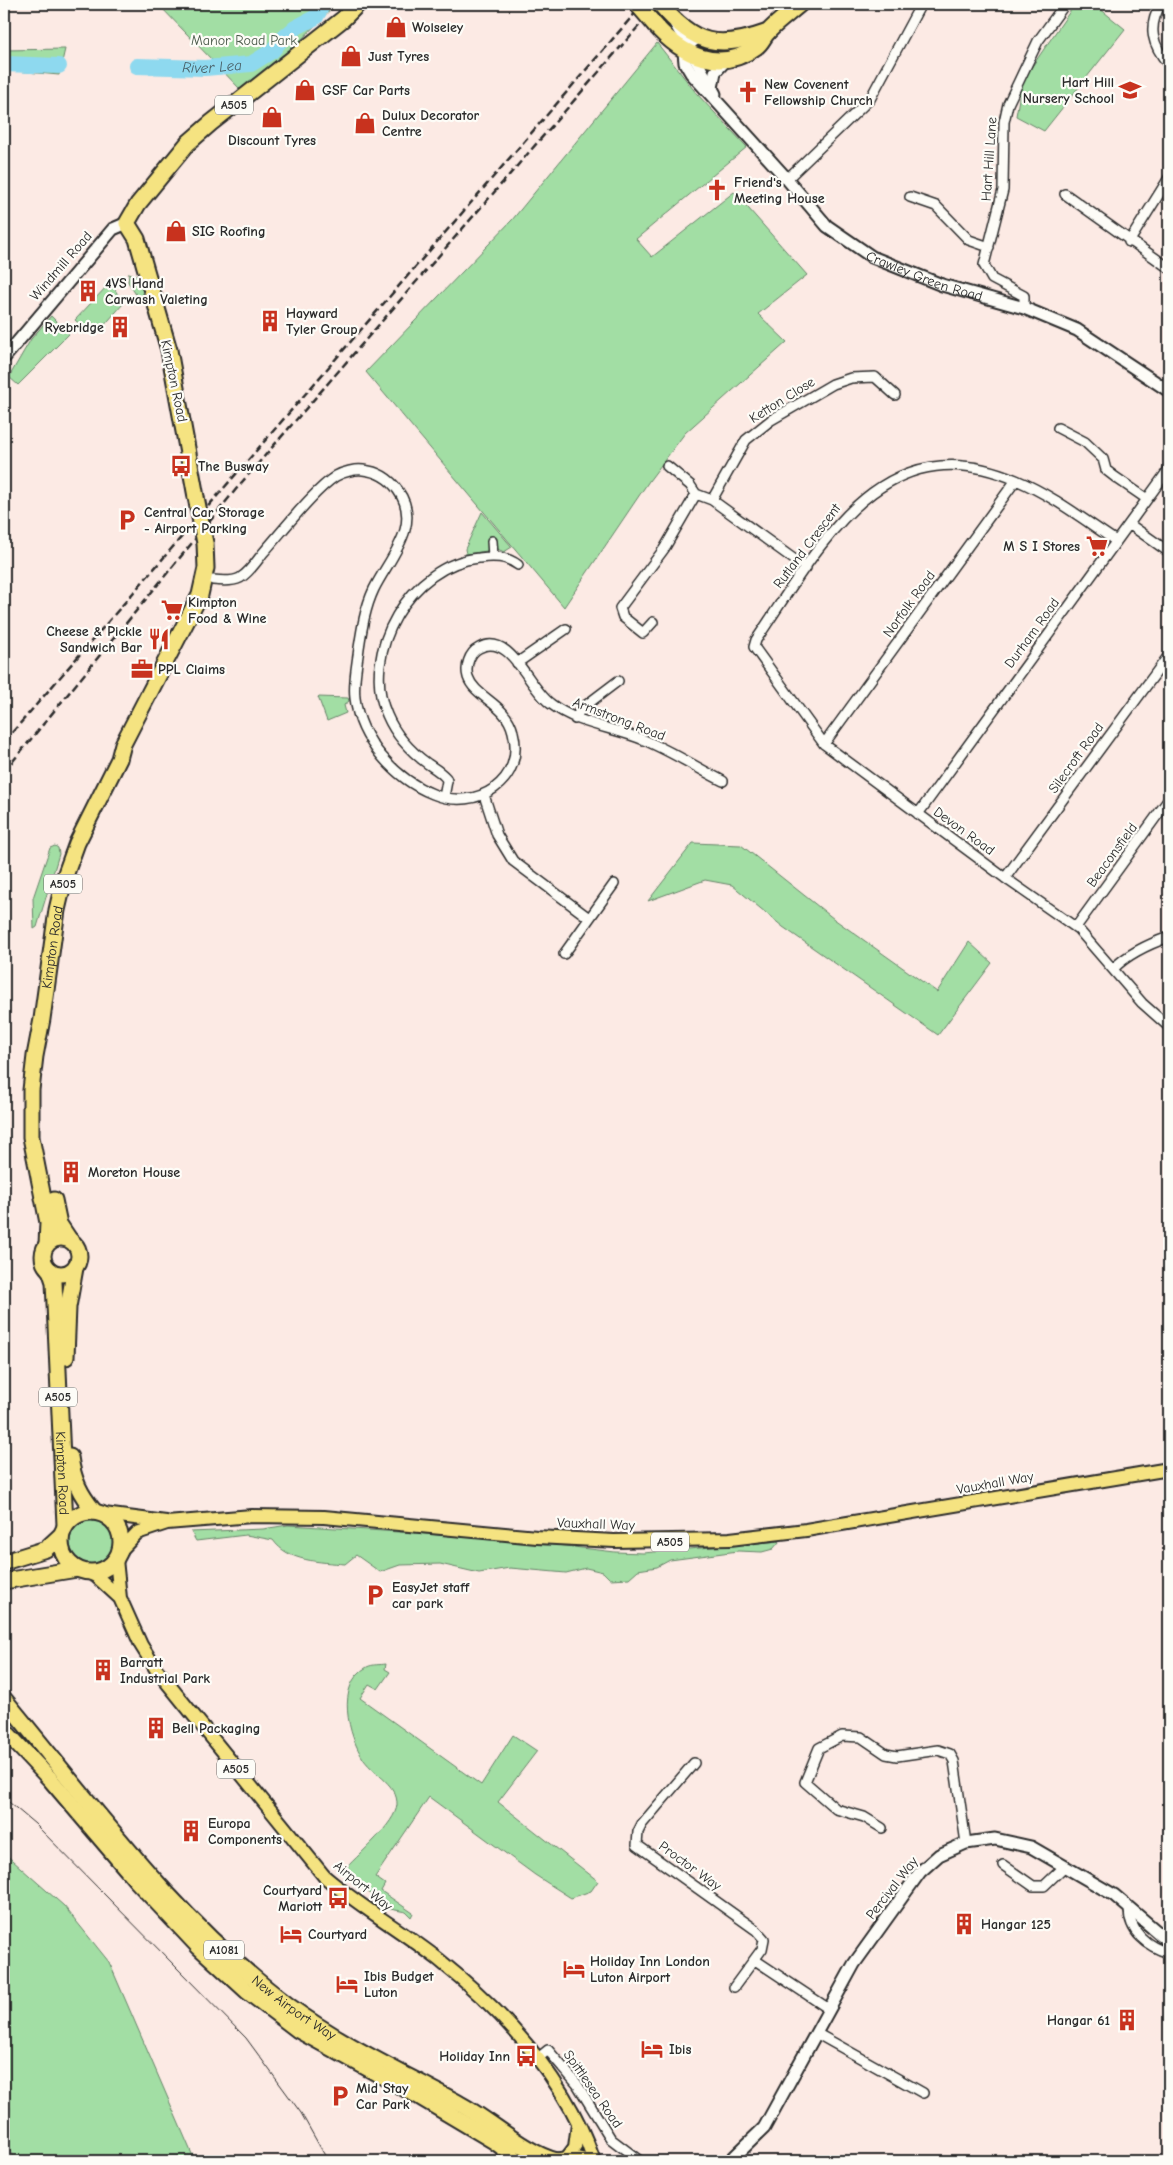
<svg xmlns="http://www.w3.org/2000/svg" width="1173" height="2165" viewBox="0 0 1173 2165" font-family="'Comic Neue',sans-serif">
	<rect width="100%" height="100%" fill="#fceae4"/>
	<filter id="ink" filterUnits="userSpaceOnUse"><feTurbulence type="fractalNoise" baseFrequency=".02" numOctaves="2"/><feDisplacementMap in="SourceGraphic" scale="10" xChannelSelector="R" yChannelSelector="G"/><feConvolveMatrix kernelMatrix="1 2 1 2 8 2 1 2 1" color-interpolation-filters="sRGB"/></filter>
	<g filter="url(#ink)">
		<path fill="#a2dea4" stroke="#668468" d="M158,4H336L298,43L240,89Z
			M1075,4H1094L1125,29L1044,131L1016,116L1022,81Z
			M657,43L697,94L747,147L636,239L652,257L734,192L807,275L758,314L787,342L685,433L649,481L564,607L366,372L512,220Z
			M65,49L59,75L4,70V50Z
			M129,273L138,276L146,302L142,304L128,282Z
			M109,284L113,286L123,304L101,329L84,328L75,320Z
			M51,316L69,334L18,385L9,377L31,339Z
			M482,512L512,547L504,552L489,545L487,551L466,554L465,549Z
			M318,697L348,698L349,701L344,705L346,713L327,721Z
			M693,843L741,845L834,919L937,992L969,942L992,963L938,1035L783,927L732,885L705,880L648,901Z
			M55,846L58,848L59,854L37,927L34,929L33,898L50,848Z
			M70 1542a22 22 0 1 1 44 0a22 22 0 1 1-44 0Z
			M288,1525L415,1533L548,1544L615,1552L643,1553L780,1541L773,1549L762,1552L738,1551L670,1560L657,1567L638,1570L629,1578L610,1579L603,1572L586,1568L566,1573L510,1568L479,1573L440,1564L400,1565L380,1572L356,1555L345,1564C321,1562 288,1562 273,1540L246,1535L196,1541L191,1532L263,1529Z
			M386,1664L385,1669L390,1672L378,1689L369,1684L360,1698L481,1785L513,1735L537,1751L498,1802L598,1881L591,1891L571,1898L535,1875L429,1797L375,1877L385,1884L381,1891L413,1913L411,1917L406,1912L390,1909L350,1878L347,1867C360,1853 395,1824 397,1805C398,1785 375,1775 364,1760C348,1736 335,1684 367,1667C373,1664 380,1665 386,1664Z
			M4,1853L64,1906L109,1962L195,2161H15L7,2144L10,2108L4,2090Z"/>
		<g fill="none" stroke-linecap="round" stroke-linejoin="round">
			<g stroke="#8ed9ef" stroke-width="16">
				<path d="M4,64L59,66"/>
				<path id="s1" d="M137,66L205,68L251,64L272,51L280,41L295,28L316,17L323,4"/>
			</g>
			<g stroke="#2b2b2b" stroke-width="12">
				<path id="street" d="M1161,4C1147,27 1152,45 1169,65
					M787,179L870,99L921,4
					M1065,194L1169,268
					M910,197L936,206L969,240L989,247
					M1129,242L1169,178
					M1024,308V296L992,279L984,265L1003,190L1004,122L1008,104L1038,41L1065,4
					M1058,428L1085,442L1103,459L1106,470L1115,477L1147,499
					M667,466L690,485L696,494L712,500L806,568
					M712,500L746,440L771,420L833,384L851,378L875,377L895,395
					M1129,524L1169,552
					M492,541L493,557
					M1116,541C1084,520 1052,495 1016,480C881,422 819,548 756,640L754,647L824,744L1005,878L1078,929L1142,1003L1169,1027
					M213,580C221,581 232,582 240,578C249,573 257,561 263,553C281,533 314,490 336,476C343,472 355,469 363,470C392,473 413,501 405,530C399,551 384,569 374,589C365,608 362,628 359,648C357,665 353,682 355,698C360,740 395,779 433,794C477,812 526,781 513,732C506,703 475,698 468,677C465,667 469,653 479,648C511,631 528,688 551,704C579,725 613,727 644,740C671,751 697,768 723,781
					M653,622L643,633L623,617L620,608L664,549L696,494
					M517,663L566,629
					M575,719L581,709L618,681
					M824,744L1016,480
					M484,795L497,835L513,861L589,918
					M444,797L447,781L446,778C441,772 434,768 428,764C410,751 396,736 387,715C359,653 411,564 479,558C494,556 506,556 518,565
					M918,814L1169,469
					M1005,878L1169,655
					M1076,927L1169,799
					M564,954L614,884
					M1114,968C1129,953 1149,944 1169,937
					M694,1763L642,1824L638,1832L637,1845L756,1930L764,1939L762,1949L734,1987
					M882,1828L864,1817L836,1809L805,1782L819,1748L842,1736L861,1737L886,1754L897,1756L938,1750L950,1754L954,1761L966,1843
					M1003,1865L1033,1886H1044L1065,1866
					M1129,1907C1128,1932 1148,1947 1169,1953
					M755,1960L829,2009
					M816,2033L923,2093
					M537,2059L548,2050L577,2084L611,2139L640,2161"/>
			</g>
			<g stroke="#2b2b2b" stroke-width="15">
				<g id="secondary">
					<path d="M675,23L715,94"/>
					<path id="s2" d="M698,38L692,42L684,52L685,63L691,73L787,179L827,226L872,257L942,285L1024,308L1077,330L1169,391"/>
					<path d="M712,88L715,72L727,59"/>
					<path d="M4,358L113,229L127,223"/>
					<path d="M730,2161L764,2128L854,1964L920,1872L939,1855L966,1843L995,1839L1031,1847L1114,1895L1169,1942"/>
				</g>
			</g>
			<g stroke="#2b2b2b" stroke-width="16">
				<path id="primary" d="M104,1514L166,1522
					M121,1550L137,1533L167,1523L252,1516L324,1517L537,1537L614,1541L730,1539L806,1530L1169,1469
					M116,1559L120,1598L141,1645L156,1669L324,1876C360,1907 401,1930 438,1959C504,2012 567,2080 594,2161
					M87,1572L96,1576L120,1598
					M566,2159L575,2147L578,2124"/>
			</g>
			<g stroke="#2b2b2b" stroke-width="19">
				<g id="highway">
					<path d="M660,4C694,45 718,50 768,32"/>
					<path d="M655,25C681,55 720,74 756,47C762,43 763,37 768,32C777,22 790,13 800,4"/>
					<path d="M196,497L169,350L137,239L127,223L138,204L188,143L211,123L343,19L358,4"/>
					<path d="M54,1200L59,1224L69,1239"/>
					<circle cx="61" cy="1256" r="18"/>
					<path id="s3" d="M47,1244L48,1223L31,1137V1090L35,1056L42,1019L57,910L65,876L77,843L119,759L123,744L200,595L206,568L205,543"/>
					<path id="s4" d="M50,1270L54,1282L65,1525"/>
					<path d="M66,1357L68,1307L75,1268"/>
					<path d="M70,1457C73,1480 80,1494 94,1511"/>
					<circle cx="91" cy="1542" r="30"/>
					<path d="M4,1562L46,1549L61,1535"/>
					<path d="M4,1581L77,1569"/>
					<path id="s5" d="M4,1699C93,1806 177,1922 289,2006C342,2045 403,2073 460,2104C490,2120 526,2154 557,2161"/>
					<path d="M4,1730L50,1779L136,1880L199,1947L247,1991L298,2030L420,2097L494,2141L509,2152L516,2161"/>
					<path d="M557,2161L574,2159L583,2161"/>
				</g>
			</g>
			<use href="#street" stroke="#fdfcf7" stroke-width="9"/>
			<use href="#secondary" stroke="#fdfcf7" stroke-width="11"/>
			<use href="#primary" stroke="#f5e381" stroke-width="12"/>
			<use href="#highway" stroke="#f5e381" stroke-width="15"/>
			<path stroke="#2b2b2b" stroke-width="1" d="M4,1798L35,1824L246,2038L301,2113L328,2161"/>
			<path stroke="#2b2b2b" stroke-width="2.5" stroke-dasharray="8 4" stroke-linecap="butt" d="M669,8L672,4
				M4,742L643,4
				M4,772L242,482L658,4"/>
			<g stroke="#2b2b2b" stroke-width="19" stroke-linecap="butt">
				<path id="highway-bridge" d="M637,4L655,25
					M196,497L205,543"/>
			</g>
			<use href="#highway-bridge" stroke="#f5e381" stroke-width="15"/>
		</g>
	</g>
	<defs>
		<g id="shop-bare" transform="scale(1.725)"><path d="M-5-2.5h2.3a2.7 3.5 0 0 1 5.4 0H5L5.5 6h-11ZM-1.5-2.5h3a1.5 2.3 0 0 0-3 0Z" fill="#c8321e" stroke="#fdfcf7" stroke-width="2.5" paint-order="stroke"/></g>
		<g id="school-bare" transform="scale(1.725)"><path d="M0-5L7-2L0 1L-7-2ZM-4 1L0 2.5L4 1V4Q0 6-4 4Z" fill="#c8321e" stroke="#fdfcf7" stroke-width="2.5" paint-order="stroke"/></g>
		<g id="church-bare" transform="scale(1.725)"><path d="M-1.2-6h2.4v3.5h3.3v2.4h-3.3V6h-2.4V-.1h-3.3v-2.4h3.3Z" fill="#c8321e" stroke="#fdfcf7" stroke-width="2.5" paint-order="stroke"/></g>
		<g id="building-bare" transform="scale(1.725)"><path d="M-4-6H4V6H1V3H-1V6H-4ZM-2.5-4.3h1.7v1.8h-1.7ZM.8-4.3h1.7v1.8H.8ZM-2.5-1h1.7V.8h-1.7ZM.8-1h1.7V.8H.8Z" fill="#c8321e" stroke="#fdfcf7" stroke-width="2.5" paint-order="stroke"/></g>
		<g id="bus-bare" transform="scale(1.725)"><path d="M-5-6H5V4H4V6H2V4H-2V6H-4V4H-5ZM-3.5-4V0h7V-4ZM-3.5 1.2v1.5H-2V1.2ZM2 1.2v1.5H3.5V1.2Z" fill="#c8321e" stroke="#fdfcf7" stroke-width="2.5" paint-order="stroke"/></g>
		<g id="parking-bare" transform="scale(1.725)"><path d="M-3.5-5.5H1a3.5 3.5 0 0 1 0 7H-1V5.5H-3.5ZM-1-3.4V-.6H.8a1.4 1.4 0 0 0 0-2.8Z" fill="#c8321e" stroke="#fdfcf7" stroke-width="2.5" paint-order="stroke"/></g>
		<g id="supermarket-bare" transform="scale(1.725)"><path d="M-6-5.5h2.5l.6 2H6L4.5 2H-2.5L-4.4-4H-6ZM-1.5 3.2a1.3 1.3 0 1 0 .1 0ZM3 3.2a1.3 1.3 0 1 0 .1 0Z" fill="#c8321e" stroke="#fdfcf7" stroke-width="2.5" paint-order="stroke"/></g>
		<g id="restaurant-bare" transform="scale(1.725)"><path d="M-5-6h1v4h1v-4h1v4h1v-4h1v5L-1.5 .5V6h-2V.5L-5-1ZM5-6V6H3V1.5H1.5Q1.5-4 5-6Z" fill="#c8321e" stroke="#fdfcf7" stroke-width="2.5" paint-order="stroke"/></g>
		<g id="office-bare" transform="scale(1.725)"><path d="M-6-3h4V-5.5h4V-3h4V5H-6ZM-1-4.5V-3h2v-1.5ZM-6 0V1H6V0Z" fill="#c8321e" stroke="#fdfcf7" stroke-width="2.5" paint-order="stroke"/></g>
		<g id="hotel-bare" transform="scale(1.725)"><path d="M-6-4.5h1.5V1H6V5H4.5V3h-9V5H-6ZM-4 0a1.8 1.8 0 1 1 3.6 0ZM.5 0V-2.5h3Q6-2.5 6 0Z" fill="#c8321e" stroke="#fdfcf7" stroke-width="2.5" paint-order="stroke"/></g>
	</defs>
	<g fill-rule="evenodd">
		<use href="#shop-bare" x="396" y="27"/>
		<use href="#shop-bare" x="351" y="56"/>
		<use href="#shop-bare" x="305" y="90"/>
		<use href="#school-bare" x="1130" y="90"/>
		<use href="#church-bare" x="748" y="92"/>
		<use href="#shop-bare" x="272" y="117"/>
		<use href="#shop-bare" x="365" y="123"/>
		<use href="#church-bare" x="717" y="190"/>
		<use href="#shop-bare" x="176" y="231"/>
		<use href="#building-bare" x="88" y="291"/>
		<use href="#building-bare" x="270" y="321"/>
		<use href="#building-bare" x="120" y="327"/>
		<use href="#bus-bare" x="181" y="466"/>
		<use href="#parking-bare" x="127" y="520"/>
		<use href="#supermarket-bare" x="1097" y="546"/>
		<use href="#supermarket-bare" x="172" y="610"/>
		<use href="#restaurant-bare" x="159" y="639"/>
		<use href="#office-bare" x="142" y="669"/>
		<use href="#building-bare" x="71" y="1172"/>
		<use href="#parking-bare" x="375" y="1595"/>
		<use href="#building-bare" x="103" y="1670"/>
		<use href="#building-bare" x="156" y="1728"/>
		<use href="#building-bare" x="191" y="1831"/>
		<use href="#bus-bare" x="338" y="1898"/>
		<use href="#building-bare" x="964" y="1924"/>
		<use href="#hotel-bare" x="291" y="1934"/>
		<use href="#hotel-bare" x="574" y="1969"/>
		<use href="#hotel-bare" x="347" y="1984"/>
		<use href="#building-bare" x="1127" y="2020"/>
		<use href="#hotel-bare" x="652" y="2049"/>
		<use href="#bus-bare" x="526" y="2056"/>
		<use href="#parking-bare" x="340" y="2096"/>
	</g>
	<g text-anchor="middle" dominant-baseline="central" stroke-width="4.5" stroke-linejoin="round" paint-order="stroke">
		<g fill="#fdfcf7" stroke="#6a6a68" stroke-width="1">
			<rect x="215" y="95.5" width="38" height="19" rx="4"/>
			<rect x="44" y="874.5" width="38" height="19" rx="4"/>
			<rect x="39" y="1387.5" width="38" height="19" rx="4"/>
			<rect x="651" y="1532.5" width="38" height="19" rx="4"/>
			<rect x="217" y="1759.5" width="38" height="19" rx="4"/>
			<rect x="204" y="1940.5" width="40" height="19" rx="4"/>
		</g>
		<g font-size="12" font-weight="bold" fill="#2b2b2b">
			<text x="234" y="105">A505</text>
			<text x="63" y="884">A505</text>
			<text x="58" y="1397">A505</text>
			<text x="670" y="1542">A505</text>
			<text x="236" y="1769">A505</text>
			<text x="224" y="1950">A1081</text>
		</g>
		<g font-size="14" font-weight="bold" fill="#2b2b2b" stroke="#fdfcf7" text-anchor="start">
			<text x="412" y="27">Wolseley</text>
			<text x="368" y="56">Just Tyres</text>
			<text x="1114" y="82" text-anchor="end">Hart Hill<tspan x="1114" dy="16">Nursery School</tspan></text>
			<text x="764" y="84">New Covenent<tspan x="764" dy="16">Fellowship Church</tspan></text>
			<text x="322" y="90">GSF Car Parts</text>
			<text x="382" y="115">Dulux Decorator<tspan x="382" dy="16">Centre</tspan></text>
			<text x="272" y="140" text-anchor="middle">Discount Tyres</text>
			<text x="734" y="182">Friend's<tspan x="734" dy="16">Meeting House</tspan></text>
			<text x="192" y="231">SIG Roofing</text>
			<text x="105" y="283">4VS Hand<tspan x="105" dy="16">Carwash Valeting</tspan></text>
			<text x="286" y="313">Hayward<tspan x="286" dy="16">Tyler Group</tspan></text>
			<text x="104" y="327" text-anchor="end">Ryebridge</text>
			<text x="198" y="466">The Busway</text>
			<text x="144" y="512">Central Car Storage<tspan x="144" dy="16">- Airport Parking</tspan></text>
			<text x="1080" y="546" text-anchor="end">M S I Stores</text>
			<text x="188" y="602">Kimpton<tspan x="188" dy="16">Food &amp; Wine</tspan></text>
			<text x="142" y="631" text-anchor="end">Cheese &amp; Pickle<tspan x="142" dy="16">Sandwich Bar</tspan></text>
			<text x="158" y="669">PPL Claims</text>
			<text x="88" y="1172">Moreton House</text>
			<text x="392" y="1587">EasyJet staff<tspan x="392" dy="16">car park</tspan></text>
			<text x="120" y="1662">Barratt<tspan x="120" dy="16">Industrial Park</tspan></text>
			<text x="172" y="1728">Bell Packaging</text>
			<text x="208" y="1823">Europa<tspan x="208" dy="16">Components</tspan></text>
			<text x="322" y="1890" text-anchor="end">Courtyard<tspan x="322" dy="16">Mariott</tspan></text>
			<text x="981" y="1924">Hangar 125</text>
			<text x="308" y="1934">Courtyard</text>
			<text x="590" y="1961">Holiday Inn London<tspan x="590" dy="16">Luton Airport</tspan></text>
			<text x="364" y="1976">Ibis Budget<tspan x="364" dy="16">Luton</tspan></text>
			<text x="1110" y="2020" text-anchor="end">Hangar 61</text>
			<text x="669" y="2049">Ibis</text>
			<text x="510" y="2056" text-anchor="end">Holiday Inn</text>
			<text x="356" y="2088">Mid Stay<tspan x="356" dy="16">Car Park</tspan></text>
		</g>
		<g font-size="14" fill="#495849" stroke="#fdfcf7">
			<text x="244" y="40">Manor Road Park</text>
		</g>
		<g font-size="14" fill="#2b2b2b" stroke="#fdfcf7">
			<text transform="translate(989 159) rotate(-86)">Hart Hill Lane</text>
			<text transform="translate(61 266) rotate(-49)">Windmill Road</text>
			<text stroke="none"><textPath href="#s2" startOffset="358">Crawley Green Road</textPath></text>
			<text transform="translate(174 381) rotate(78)">Kimpton Road</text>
			<text transform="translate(782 400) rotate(-32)">Ketton Close</text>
			<text transform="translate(807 546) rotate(-53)">Rutland Crescent</text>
			<text transform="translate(909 604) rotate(-54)">Norfolk Road</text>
			<text transform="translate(1032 633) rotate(-54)">Durham Road</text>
			<text transform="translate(619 719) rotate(21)">Armstrong Road</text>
			<text transform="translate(1076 758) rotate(-54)">Silecroft Road</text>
			<text transform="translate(964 831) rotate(36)">Devon Road</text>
			<text transform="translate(1112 855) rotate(-54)">Beaconsfield</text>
			<text stroke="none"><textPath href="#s3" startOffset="300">Kimpton Road</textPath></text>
			<text stroke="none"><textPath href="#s4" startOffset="204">Kimpton Road</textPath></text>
			<text transform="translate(995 1483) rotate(-10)">Vauxhall Way</text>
			<text transform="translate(596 1524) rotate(2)">Vauxhall Way</text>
			<text transform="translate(690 1866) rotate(36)">Proctor Way</text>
			<text transform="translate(363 1886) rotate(39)">Airport Way</text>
			<text transform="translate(892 1888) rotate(-52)">Percival Way</text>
			<text stroke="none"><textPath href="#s5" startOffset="425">New Airport Way</textPath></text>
			<text transform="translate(593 2089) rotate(55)">Spittlesea Road</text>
		</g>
		<g font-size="15" font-style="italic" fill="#495f66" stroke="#fdfcf7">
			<text stroke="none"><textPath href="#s1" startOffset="75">River Lea</textPath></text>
		</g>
	</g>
	<rect width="1173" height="2165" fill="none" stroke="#fdfcf7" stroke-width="20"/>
	<rect x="10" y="10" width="1153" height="2145" fill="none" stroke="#2b2b2b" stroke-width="2" filter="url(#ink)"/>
</svg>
